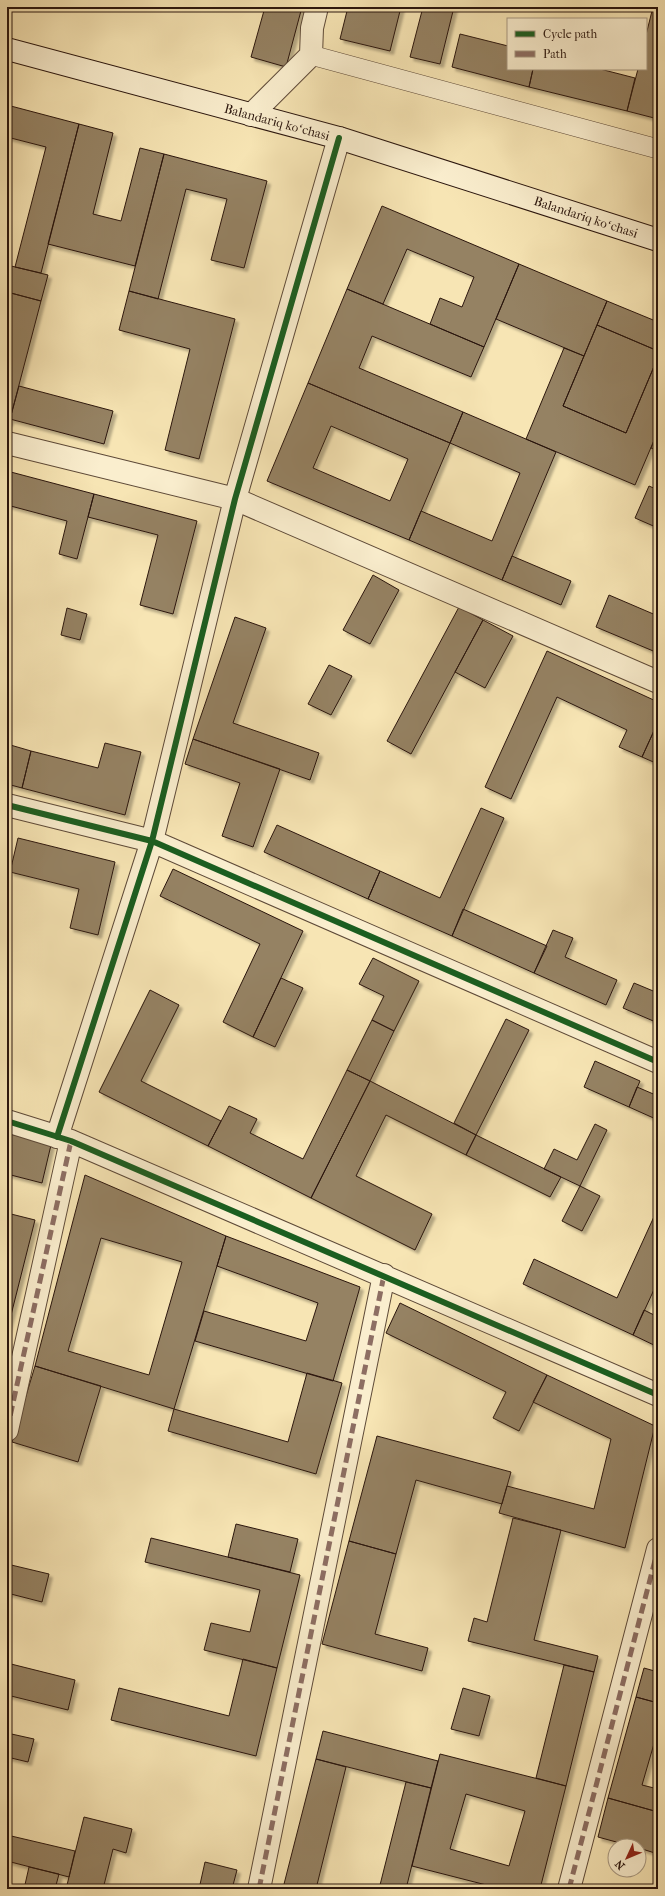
<svg xmlns="http://www.w3.org/2000/svg" width="665" height="1896" viewBox="0 0 665 1896" font-family="'IM FELL French Canon',serif">
	<defs>
		<filter id="shadow"><feDropShadow dx="3.5" dy="3.5" stdDeviation="1" flood-color="#0004"/></filter>
	</defs>
	<rect width="100%" height="100%" fill="#f7e5b4"/>
	<filter id="stains"><feTurbulence type="fractalNoise" baseFrequency=".005" numOctaves="4"/><feColorMatrix values="0 0 0 0 .2 0 0 0 0 .09 0 0 0 0 .02 0 0 0 .5 -.17"/></filter>
	<radialGradient id="worn" r=".72"><stop offset=".6" stop-color="#630" stop-opacity="0"/><stop offset="1" stop-color="#630" stop-opacity=".3"/></radialGradient>
	<path fill="#958264" stroke="#2b160e" fill-rule="evenodd" filter="url(#shadow)" d="M265,7H302L286,67L251,57Z
		M348,7H401L390,51L340,39Z
		M423,7H454L440,64L410,57Z
		M653,7H658V75L656,83H658V119L627,111L638,69H646V35Z
		M460,34L508,46V69H533L529,87L452,67Z
		M533,69H600L635,78L627,111L529,87Z
		M7,105L79,124L41,273L15,267L46,147L7,137Z
		M79,124L113,133L93,214L121,221L140,148L164,154L135,266L48,244Z
		M164,154L267,181L244,268L211,260L227,199L186,189L158,299L129,291Z
		M382,206L519,264L484,347L430,324L440,298L462,307L474,277L407,249L383,304L347,289Z
		M519,264L607,301L584,356L496,319Z
		M7,265L48,275L41,301L7,292Z
		M347,289L484,347L471,377L372,336L359,368L463,412L450,443L308,383Z
		M129,291L235,319L199,459L165,450L190,349L119,330Z
		M7,292L41,301L9,423L7,422Z
		M607,301L658,322V351L597,325Z
		M597,325L658,351V357L626,433L563,406Z
		M564,348L584,356L563,406L626,433L658,357V431L635,485L526,439Z
		M308,383L450,443L409,540L267,481ZM331,426L408,459L390,501L313,468Z
		M19,386L113,411L104,444L10,419Z
		M463,412L556,452L502,580L409,540L421,511L492,541L520,473L450,443Z
		M658,431V451L651,448Z
		M7,471L94,494L77,559L59,554L67,521L7,505Z
		M649,486L658,490V528L635,518Z
		M94,494L197,521L173,614L140,605L158,535L88,517Z
		M512,556L571,581L561,605L502,580Z
		M373,575L399,590L370,644L343,630Z
		M609,595L658,616V653L596,627Z
		M459,607L483,620L411,754L387,741Z
		M67,608L87,614L80,640L61,635Z
		M235,617L266,628L233,723L319,753L310,780L193,739Z
		M483,620L513,636L485,688L455,672Z
		M547,651L658,702V722L642,757L619,747L627,730L557,697L511,799L485,787Z
		M329,665L352,676L331,715L308,704Z
		M658,722V764L642,757Z
		M193,739L280,769L253,847L222,836L240,783L185,764Z
		M105,743L141,752L125,815L22,788L31,751L98,768Z
		M7,744L31,751L22,788L7,784Z
		M481,808L504,818L452,936L368,899L380,871L440,898Z
		M277,825L380,871L368,899L264,852Z
		M18,838L115,862L98,935L70,928L79,889L10,872Z
		M173,869L303,931L253,1037L223,1022L260,944L160,896Z
		M463,909L547,946L534,973L452,936Z
		M553,930L573,938L565,957L617,980L606,1005L534,973Z
		M373,958L419,981L394,1031L372,1020L384,996L359,984Z
		M281,978L303,988L275,1047L253,1037Z
		M634,983L658,993V1023L623,1008Z
		M150,990L179,1005L141,1081L221,1121L208,1146L99,1092Z
		M506,1019L529,1030L476,1135L454,1123Z
		M372,1020L394,1031L370,1081L347,1070Z
		M595,1061L640,1081L629,1107L584,1087Z
		M347,1070L370,1081L311,1198L208,1146L229,1106L257,1119L250,1133L303,1159Z
		M370,1081L476,1135L466,1155L386,1115L356,1176L432,1214L415,1250L311,1198Z
		M637,1087L658,1096V1120L629,1107Z
		M595,1124L607,1130L580,1186L544,1169L554,1149L577,1160Z
		M7,1133L51,1145L42,1183L7,1174Z
		M476,1135L561,1177L550,1197L466,1155Z
		M85,1175L226,1236L174,1409L35,1366ZM101,1238L182,1262L149,1375L68,1351Z
		M580,1186L600,1196L582,1231L562,1221Z
		M657,1210L658,1281L633,1335L523,1284L534,1259L617,1298Z
		M7,1213L35,1220L7,1331Z
		M226,1236L360,1287L333,1381L195,1341L204,1311L306,1341L318,1303L217,1266Z
		M400,1303L547,1375L519,1431L493,1418L506,1392L386,1333Z
		M644,1310L658,1317V1347L633,1335Z
		M35,1366L101,1386L78,1462L12,1442Z
		M307,1373L342,1383L316,1474L168,1431L174,1409L288,1442Z
		M547,1375L655,1426L625,1548L499,1513L507,1486L594,1509L611,1439L533,1402Z
		M377,1436L511,1472L502,1504L416,1480L396,1554L349,1541Z
		M513,1518L561,1530L534,1640L598,1656L594,1672L468,1641L474,1618L487,1622Z
		M236,1524L298,1539L290,1572L228,1557Z
		M151,1538L300,1575L277,1668L204,1650L211,1623L250,1632L260,1590L145,1562Z
		M349,1541L396,1554L375,1634L428,1648L422,1671L322,1644Z
		M7,1564L49,1574L42,1602L7,1593Z
		M243,1659L277,1668L256,1756L111,1720L119,1688L229,1716Z
		M7,1663L75,1680L68,1710L7,1695Z
		M564,1665L594,1672L566,1786L536,1778Z
		M644,1668L658,1672V1703L636,1697Z
		M463,1688L490,1696L479,1736L451,1729Z
		M636,1697L658,1703V1730L642,1785L658,1789V1812L608,1798Z
		M323,1731L438,1761L431,1788L316,1759Z
		M7,1733L34,1739L28,1762L7,1757Z
		M440,1754L566,1786L540,1889H502L412,1866ZM466,1794L525,1811L509,1866L450,1849Z
		M316,1759L346,1767L316,1889H286L283,1888Z
		M406,1782L431,1788L406,1889H379Z
		M608,1798L658,1812V1854L639,1848V1846H631L598,1837Z
		M84,1817L132,1829L126,1853L113,1849L103,1889H66Z
		M7,1835L75,1851L69,1877L7,1861Z
		M205,1862L237,1870L232,1889H199Z
		M29,1867L59,1874L55,1889H24Z"/>
	<g fill="none" stroke-linecap="round" stroke-linejoin="round">
		<g stroke="#5e4a38" stroke-width="20">
			<path id="lane" d="M311,55L658,149"/>
		</g>
		<g stroke="#5e4a38" stroke-width="24">
			<path id="street" d="M251,115L311,55L312,28L317,7
				M7,443L235,499L658,682
				M7,805L152,841L658,1062
				M7,1121L71,1141L658,1395
				M57,1137L152,841L235,499L339,138
				M7,1430L71,1141
				M259,1889L384,1275
				M569,1889L658,1549"/>
		</g>
		<g stroke="#2b160e" stroke-width="24">
			<path id="secondary" d="M7,49L339,138L658,240"/>
		</g>
		<use href="#lane" stroke="#faeece" stroke-width="19"/>
		<use href="#street" stroke="#faeece" stroke-width="22"/>
		<use href="#secondary" stroke="#faeece" stroke-width="22"/>
		<path stroke="#8d6e63" stroke-width="5" stroke-dasharray="10 5" stroke-linecap="butt" d="M7,1430L71,1141
			M259,1889L384,1275
			M569,1889L658,1549"/>
		<g stroke="#faeece" stroke-width="8">
			<path id="cycleway" d="M7,805L152,841L658,1062
				M7,1121L71,1141L658,1395
				M57,1137L152,841L235,499L339,138"/>
		</g>
		<use href="#cycleway" stroke="#1b5e20" stroke-width="6"/>
	</g>
	<g text-anchor="middle" dominant-baseline="central" stroke-width="3.5" stroke-linejoin="round" paint-order="stroke">
		<g font-size="13" fill="#2b160e" stroke="#faeece">
			<text transform="translate(277 122) rotate(15)">Balandariq koʻchasi</text>
			<text transform="translate(586 217) rotate(18)">Balandariq koʻchasi</text>
		</g>
	</g>
	<rect width="665" height="1896" fill="none" stroke="#f7e5b4" stroke-width="24"/>
	<rect x="8" y="8" width="649" height="1880" fill="none" stroke="#2b160e" stroke-width="2"/>
	<rect x="12" y="12" width="641" height="1872" fill="none" stroke="#2b160e"/>
	<rect x="507" y="18" width="140" height="52" fill="#faeece" stroke="#a79881"/>
	<rect x="515" y="31" width="20" height="6" fill="#1b5e20" stroke="#a79881"/>
	<text x="543" y="38" font-size="12" fill="#2b160e">Cycle path</text>
	<rect x="515" y="51" width="20" height="6" fill="#8d6e63" stroke="#a79881"/>
	<text x="543" y="58" font-size="12" fill="#2b160e">Path</text>
	<g transform="translate(627 1858) rotate(226)"><circle r="19" fill="#faeece" stroke="#a79881"/>
	<path d="M0-3L7 15L0 10L-7 15Z" fill="#8f2418"/>
	<text y="-6" font-size="11" font-weight="bold" text-anchor="middle" fill="#2b160e">N</text>
	</g>
	<rect width="100%" height="100%" filter="url(#stains)"/>
	<rect width="100%" height="100%" fill="url(#worn)"/>
</svg>
